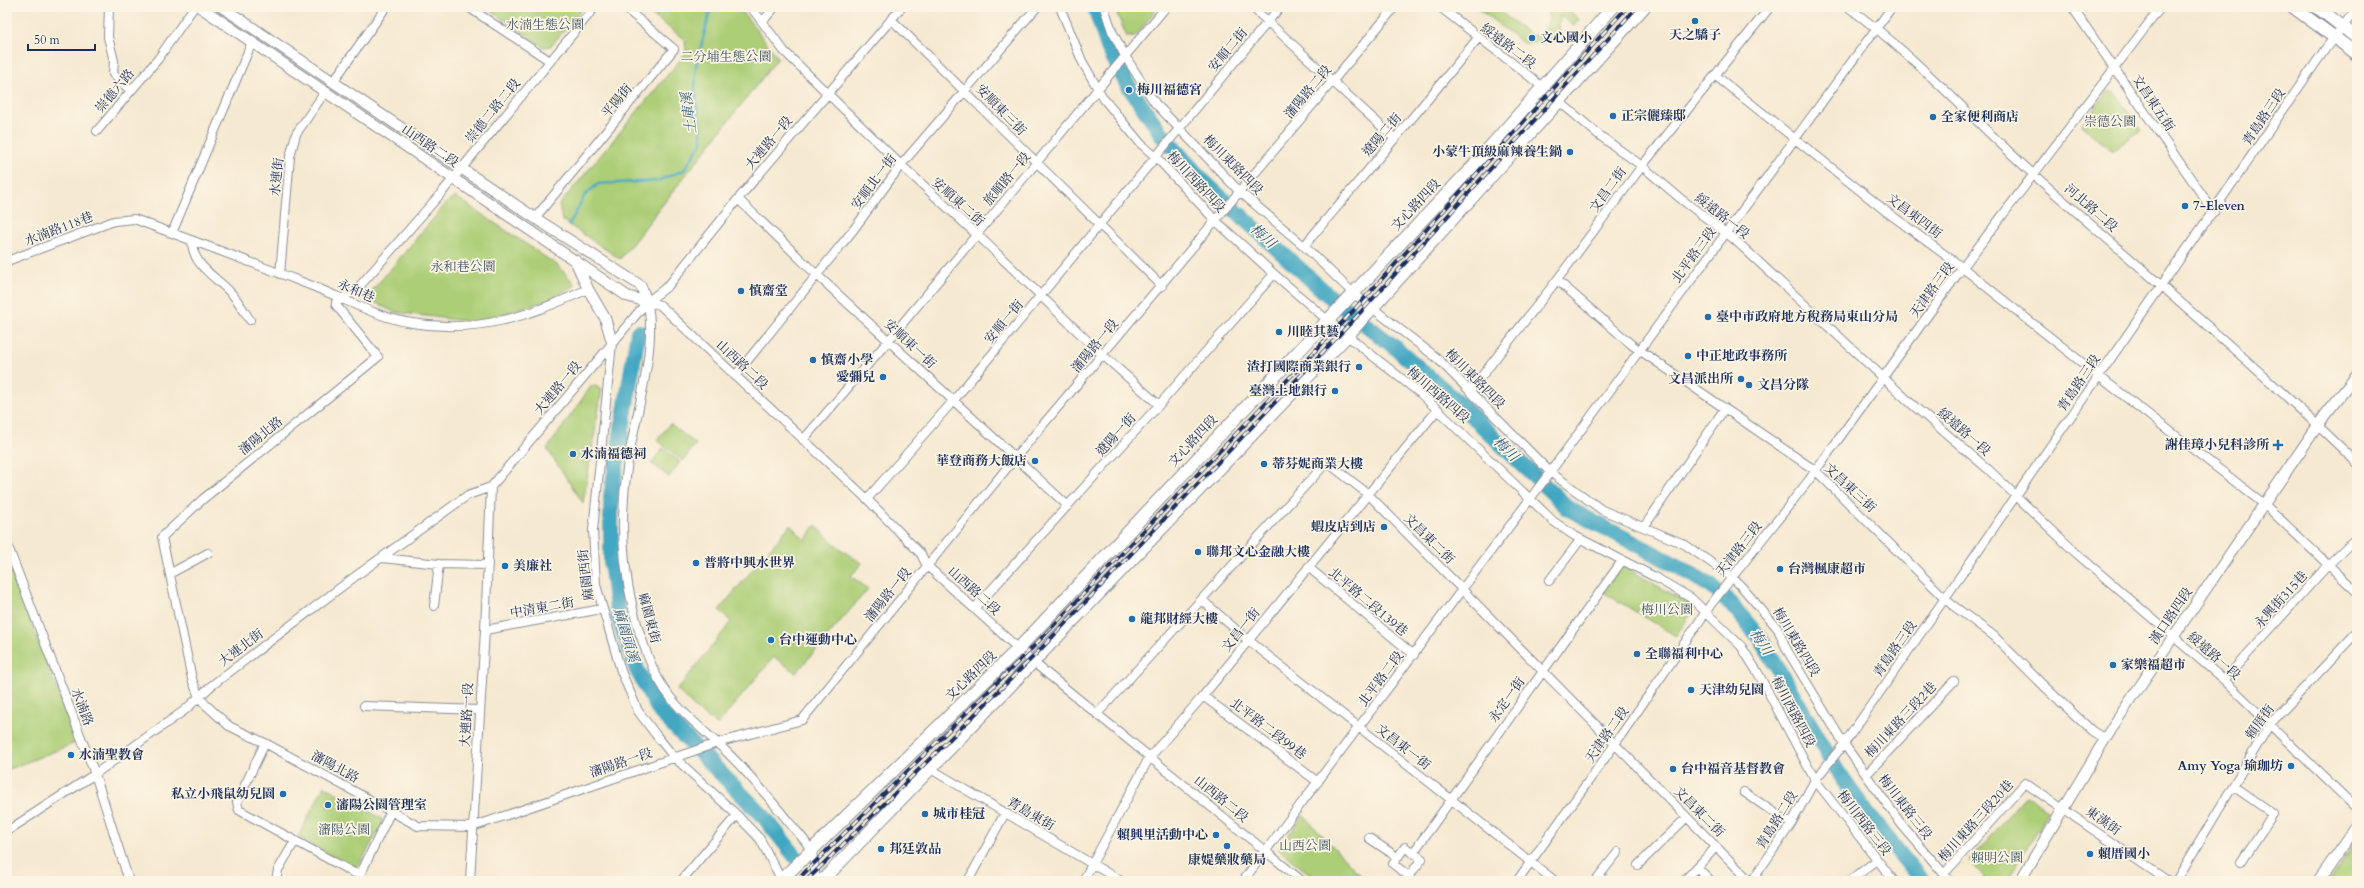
<svg xmlns="http://www.w3.org/2000/svg" width="2364" height="888" viewBox="0 0 2364 888" font-family="Cardo,'Noto Serif TC',serif">
	<rect width="100%" height="100%" fill="#fcf5e5"/>
	<filter id="ink" filterUnits="userSpaceOnUse"><feTurbulence type="fractalNoise" baseFrequency=".025" numOctaves="2"/><feDisplacementMap in="SourceGraphic" scale="8" xChannelSelector="R" yChannelSelector="G"/><feConvolveMatrix kernelMatrix="1 2 1 2 8 2 1 2 1" color-interpolation-filters="sRGB"/></filter>
	<filter id="wash" filterUnits="userSpaceOnUse"><feTurbulence type="fractalNoise" baseFrequency=".012" numOctaves="4" result="noise"/><feDisplacementMap in="SourceGraphic" scale="16" xChannelSelector="R" yChannelSelector="G"/><feGaussianBlur stdDeviation="0.9" result="paint"/><feColorMatrix in="noise" values="0 0 0 0 0 0 0 0 0 0 0 0 0 0 0 0 0 1.4 0 .05"/><feComposite in="paint" operator="in"/></filter>
	<g filter="url(#wash)">
		<rect width="100%" height="100%" fill="#f6e9d1"/>
		<path fill="#acce76" stroke="#647e6a" d="M485,7H584L551,46L544,47Z
			M642,7H739L778,58L620,259L562,220L559,205L686,53L685,40Z
			M1114,7H1158L1135,37H1127Z
			M1476,7H1494L1532,36L1544,32L1549,19L1547,7H1564L1579,19L1574,26L1560,16L1559,34L1550,43H1523Z
			M2108,91L2115,93L2141,130L2112,151L2081,125Z
			M456,197L557,265L576,285L544,302L473,322L394,312L372,301L371,292L449,200Z
			M592,385L602,389L583,503L547,449Z
			M670,424L696,444L683,461L657,440Z
			M663,448L680,462L669,477L651,463Z
			M790,525L805,540L816,525C830,541 843,552 862,563L851,576L868,589L796,673L774,657L717,725L696,709L677,690L731,622L719,610Z
			M7,562L78,742L7,770Z
			M1622,565L1695,608L1676,636L1603,592Z
			M324,786L382,819L383,823L358,867L352,868L298,837Z
			M2025,796L2031,797L2049,812L2006,881H1987L1969,861Z
			M1303,815L1366,881H1318L1278,849Z
			M2357,840V881H2329Z"/>
		<g fill="none" stroke-linecap="round" stroke-linejoin="round">
			<path stroke="#42a7c2" stroke-width="2.5" d="M569,225L585,195L598,184L657,181L684,170L702,142L695,89L696,66L711,7"/>
			<path stroke="#42a7c2" stroke-width="16" d="M1095,7L1108,47L1126,82L1162,135L1205,183L1328,295L1397,349L1453,398L1569,509L1674,564L1711,586L1727,600L1760,638L1839,774L1866,812L1922,881
				M638,332L611,496V562L618,616L637,670L660,712L764,817L795,856"/>
		</g>
	</g>
	<g filter="url(#ink)">
		<g fill="none" stroke-linecap="round" stroke-linejoin="round">
			<g stroke="#888c98" stroke-width="10">
				<path id="minor" d="M109,7L108,37L114,61L113,74L131,91
					M468,7L550,61
					M595,7L443,191L358,288L336,302V305L378,357L203,499L162,537L192,679L199,697L206,705L229,726L265,743L418,826L472,827L717,743L802,720L1015,458L1395,7
					M751,7L784,51L901,165L985,242L1096,349L1159,405
					M1060,7L1082,61L1103,98L1141,144L1156,157L1215,220L1274,274L1326,319L1421,394L1553,521L1573,535L1653,576L1691,598L1741,646L1758,673L1815,780L1894,881
					M1104,7L1112,31L1125,56L1155,103L1239,191L1304,246L1353,293L1437,358L1550,472L1602,510L1684,544L1732,577L1741,586L1778,629L1787,650L1844,744L1902,825L1950,881
					M1252,7L1394,138
					M1440,7L1529,76L1599,135L1642,166L1681,199L1734,239L1915,407L1989,470L2076,553L2224,680L2357,809
					M1848,7C1916,56 1972,119 2034,175C2142,270 2253,362 2357,463
					M2072,7L2214,212
					M891,19L1162,286
					M763,21L775,7
					M1716,76L1887,212L1963,268L2105,381L2264,504L2357,592
					M333,82L386,7
					M97,131L158,59L194,7
					M738,199L817,275L1068,506
					M535,218L674,49L624,7
					M172,233L252,42
					M192,242C193,266 215,276 230,292C238,300 244,311 250,320
					M1304,246C1362,177 1421,109 1478,38
					M7,261L114,221L134,219C190,240 246,260 302,282C338,295 374,317 412,323C478,334 530,316 588,289
					M280,274L290,157L296,134L325,92
					M1557,280L1632,345L1816,471L1951,604L1994,636L2043,685L2092,731L2105,739
					M647,302L660,305L867,499L921,554L927,566L934,572L1033,662L1302,881
					M647,302C659,345 633,423 627,468C618,530 624,595 647,654C664,699 682,711 716,742C742,765 766,794 788,821C795,830 805,839 810,849C815,857 815,872 816,881
					M612,343L593,530L596,585L621,671L638,711L656,735L674,757L737,815L760,839L781,879L793,881
					M735,376L854,229L901,165L1037,7
					M1470,391L1557,280L1642,166L1770,7
					M803,440L883,347L1166,7
					M867,499L954,400L1280,7
					M1644,527L1725,408
					M7,544L95,774L129,881
					M382,558L439,564L488,565
					M1308,567L1414,655
					M171,573L208,553
					M1549,581L1581,539
					M1202,600L1248,640L1555,881
					M434,606L439,564
					M974,609L1159,405L1274,274
					M485,630L602,609
					M2224,680L2328,565L2357,537
					M1203,696L1318,782
					M364,706L480,710
					M1097,714L1327,462L1368,494L1750,881
					M265,743L237,802L239,810L354,873H361L391,811
					M929,768L1121,881
					M1866,775L1954,681
					M2233,786L2273,814L2241,862
					M1744,792L1791,824
					M7,831L95,774L185,710L211,686L353,578L468,495L491,487
					M1369,838L1397,857
					M1413,853L1622,561
					M1638,865L1687,817
					M1697,867L1710,880
					M1944,874L2025,783L2168,881
					M276,881L278,870L295,841
					M470,881L485,630L491,487L647,302L668,286L738,199L902,7
					M681,881L737,815
					M968,881L1005,813
					M1083,881L1149,758L1203,696L1438,409
					M1243,881L1545,479L1892,7
					M1409,881V876L1422,859L1405,847L1393,864L1409,876
					M1517,881L1615,744L1712,603L1809,480L1957,275L2161,7
					M1595,881L1618,852
					M1684,881L1716,847
					M1752,881L1791,824L1815,780L1844,744L2326,48L2357,8
					M1850,881L1877,860
					M2176,881L2270,724L2357,632"/>
			</g>
			<g stroke="#888c98" stroke-width="12">
				<path id="tertiary" d="M200,7L627,296L647,302
					M222,7L535,218L635,282L641,286L647,302
					M575,260L588,289L605,318L612,342
					M2020,881L2111,729L2165,649L2325,415L2357,375
					M2318,881L2357,826"/>
			</g>
			<g stroke="#888c98" stroke-width="14">
				<path id="secondary" d="M2293,7L2357,54
					M2317,7L2357,38
					M780,881L1018,649L1476,163L1613,7
					M822,881L1347,336L1644,7"/>
			</g>
			<use href="#minor" stroke="#fff" stroke-width="8"/>
			<use href="#tertiary" stroke="#fff" stroke-width="10"/>
			<use href="#secondary" stroke="#fff" stroke-width="12"/>
			<g stroke="#1b2f5e" stroke-width="4">
				<path id="rail" d="M796,881L1032,648L1353,311L1627,7
					M806,881L1037,653L1358,315L1637,7"/>
			</g>
			<use href="#rail" stroke="#fcf5e5" stroke-width="2.5" stroke-dasharray="8" stroke-linecap="butt"/>
		</g>
	</g>
	<g fill="#1f6fb2" stroke="#fcf5e5" stroke-width="1.5">
		<circle cx="1695" cy="21" r="4"/>
		<circle cx="1532" cy="38" r="4"/>
		<circle cx="1129" cy="90" r="4"/>
		<circle cx="1613" cy="116" r="4"/>
		<circle cx="1933" cy="117" r="4"/>
		<circle cx="1570" cy="152" r="4"/>
		<circle cx="2185" cy="206" r="4"/>
		<circle cx="741" cy="291" r="4"/>
		<circle cx="1708" cy="317" r="4"/>
		<circle cx="1279" cy="332" r="4"/>
		<circle cx="1688" cy="356" r="4"/>
		<circle cx="813" cy="360" r="4"/>
		<circle cx="1359" cy="367" r="4"/>
		<circle cx="883" cy="377" r="4"/>
		<circle cx="1741" cy="379" r="4"/>
		<circle cx="1749" cy="385" r="4"/>
		<circle cx="1335" cy="391" r="4"/>
		<path d="M2276 439h4v4h4v4h-4v4h-4v-4h-4v-4h4z"/>
		<circle cx="573" cy="454" r="4"/>
		<circle cx="1035" cy="461" r="4"/>
		<circle cx="1264" cy="464" r="4"/>
		<circle cx="1384" cy="527" r="4"/>
		<circle cx="1198" cy="552" r="4"/>
		<circle cx="696" cy="563" r="4"/>
		<circle cx="505" cy="566" r="4"/>
		<circle cx="1780" cy="569" r="4"/>
		<circle cx="1132" cy="619" r="4"/>
		<circle cx="771" cy="640" r="4"/>
		<circle cx="1637" cy="654" r="4"/>
		<circle cx="2113" cy="665" r="4"/>
		<circle cx="1691" cy="690" r="4"/>
		<circle cx="71" cy="755" r="4"/>
		<circle cx="2291" cy="766" r="4"/>
		<circle cx="1673" cy="769" r="4"/>
		<circle cx="283" cy="794" r="4"/>
		<circle cx="328" cy="805" r="4"/>
		<circle cx="925" cy="814" r="4"/>
		<circle cx="1216" cy="835" r="4"/>
		<circle cx="1227" cy="846" r="4"/>
		<circle cx="881" cy="849" r="4"/>
		<circle cx="2090" cy="854" r="4"/>
	</g>
	<g text-anchor="middle" dominant-baseline="central" stroke-width="3.5" stroke-linejoin="round" paint-order="stroke">
		<g font-size="13" fill="#3f5764" stroke="#fcf5e5">
			<text x="545" y="25">水湳生態公園</text>
			<text x="726" y="57">二分埔生態公園</text>
			<text x="2110" y="122">崇德公園</text>
			<text x="463" y="267">永和巷公園</text>
			<text x="1667" y="610">梅川公園</text>
			<text x="344" y="830">瀋陽公園</text>
			<text x="1305" y="846">山西公園</text>
			<text x="1997" y="858">賴明公園</text>
		</g>
		<g font-size="13" font-weight="bold" fill="#1b2f5e" stroke="#fcf5e5" text-anchor="start">
			<text x="1695" y="35" text-anchor="middle">天之驕子</text>
			<text x="1540" y="38">文心國小</text>
			<text x="1137" y="90">梅川福德宮</text>
			<text x="1621" y="116">正宗儷臻邸</text>
			<text x="1941" y="117">全家便利商店</text>
			<text x="1562" y="152" text-anchor="end">小蒙牛頂級麻辣養生鍋</text>
			<text x="2193" y="206">7-Eleven</text>
			<text x="749" y="291">慎齋堂</text>
			<text x="1716" y="317">臺中市政府地方稅務局東山分局</text>
			<text x="1287" y="332">川睦其藝</text>
			<text x="1696" y="356">中正地政事務所</text>
			<text x="821" y="360">慎齋小學</text>
			<text x="1351" y="367" text-anchor="end">渣打國際商業銀行</text>
			<text x="875" y="377" text-anchor="end">愛彌兒</text>
			<text x="1733" y="379" text-anchor="end">文昌派出所</text>
			<text x="1757" y="385">文昌分隊</text>
			<text x="1327" y="391" text-anchor="end">臺灣土地銀行</text>
			<text x="2269" y="445" text-anchor="end">謝佳璋小兒科診所</text>
			<text x="581" y="454">水湳福德祠</text>
			<text x="1027" y="461" text-anchor="end">華登商務大飯店</text>
			<text x="1272" y="464">蒂芬妮商業大樓</text>
			<text x="1376" y="527" text-anchor="end">蝦皮店到店</text>
			<text x="1206" y="552">聯邦文心金融大樓</text>
			<text x="704" y="563">普將中興水世界</text>
			<text x="513" y="566">美廉社</text>
			<text x="1788" y="569">台灣楓康超市</text>
			<text x="1140" y="619">龍邦財經大樓</text>
			<text x="779" y="640">台中運動中心</text>
			<text x="1645" y="654">全聯福利中心</text>
			<text x="2121" y="665">家樂福超市</text>
			<text x="1699" y="690">天津幼兒園</text>
			<text x="79" y="755">水湳聖教會</text>
			<text x="2283" y="766" text-anchor="end">Amy Yoga 瑜珈坊</text>
			<text x="1681" y="769">台中福音基督教會</text>
			<text x="275" y="794" text-anchor="end">私立小飛鼠幼兒園</text>
			<text x="336" y="805">瀋陽公園管理室</text>
			<text x="933" y="814">城市桂冠</text>
			<text x="1208" y="835" text-anchor="end">賴興里活動中心</text>
			<text x="889" y="849">邦廷敦品</text>
			<text x="2098" y="854">賴厝國小</text>
			<text x="1227" y="860" text-anchor="middle">康媞藥妝藥局</text>
		</g>
		<g font-size="13" fill="#1b2f5e" stroke="#fcf5e5">
			<text transform="translate(1508 46) rotate(37)">綏遠路二段</text>
			<text transform="translate(1228 50) rotate(-50)">安順二街</text>
			<text transform="translate(115 91) rotate(-50)">崇德六路</text>
			<text transform="translate(1308 92) rotate(-50)">瀋陽路二段</text>
			<text transform="translate(617 101) rotate(-50)">平陽街</text>
			<text transform="translate(2153 103) rotate(56)">文昌東五街</text>
			<text transform="translate(1001 110) rotate(46)">安順東三街</text>
			<text transform="translate(493 111) rotate(-51)">崇德二路二段</text>
			<text transform="translate(2264 117) rotate(-56)">青島路三段</text>
			<text transform="translate(1382 135) rotate(-49)">遼陽二街</text>
			<text transform="translate(769 143) rotate(-50)">大連路一段</text>
			<text transform="translate(430 146) rotate(34)">山西路二段</text>
			<text transform="translate(1233 165) rotate(45)">梅川東路四段</text>
			<text transform="translate(277 177) rotate(-84)">水連街</text>
			<text transform="translate(1007 179) rotate(-50)">旅順路一段</text>
			<text transform="translate(874 182) rotate(-53)">安順北一街</text>
			<text transform="translate(1196 182) rotate(47)">梅川西路四段</text>
			<text transform="translate(1608 190) rotate(-54)">文昌二街</text>
			<text transform="translate(958 202) rotate(42)">安順東二街</text>
			<text transform="translate(1416 205) rotate(-47)">文心路四段</text>
			<text transform="translate(2091 208) rotate(41)">河北路二段</text>
			<text transform="translate(1722 216) rotate(38)">綏遠路一段</text>
			<text transform="translate(1914 216) rotate(37)">文昌東四街</text>
			<text transform="translate(59 229) rotate(-21)">水湳路118巷</text>
			<text transform="translate(1694 255) rotate(-54)">北平路三段</text>
			<text transform="translate(1932 290) rotate(-54)">天津路三段</text>
			<text transform="translate(356 291) rotate(23)">永和巷</text>
			<text transform="translate(1004 322) rotate(-50)">安順一街</text>
			<text transform="translate(910 344) rotate(43)">安順東一街</text>
			<text transform="translate(1095 346) rotate(-50)">瀋陽路一段</text>
			<text transform="translate(742 365) rotate(43)">山西路二段</text>
			<text transform="translate(1475 379) rotate(45)">梅川東路四段</text>
			<text transform="translate(2079 383) rotate(-56)">青島路三段</text>
			<text transform="translate(558 388) rotate(-50)">大連路一段</text>
			<text transform="translate(1438 395) rotate(41)">梅川西路四段</text>
			<text transform="translate(1964 432) rotate(41)">綏遠路一段</text>
			<text transform="translate(1116 435) rotate(-48)">遼陽一街</text>
			<text transform="translate(261 436) rotate(-39)">瀋陽北路</text>
			<text transform="translate(1193 441) rotate(-47)">文心路四段</text>
			<text transform="translate(1850 488) rotate(43)">文昌東三街</text>
			<text transform="translate(1429 539) rotate(45)">文昌東二街</text>
			<text transform="translate(1739 549) rotate(-52)">天津路三段</text>
			<text transform="translate(586 575) rotate(-97)">麻園西街</text>
			<text transform="translate(974 591) rotate(42)">山西路二段</text>
			<text transform="translate(888 595) rotate(-51)">瀋陽路一段</text>
			<text transform="translate(2281 600) rotate(-48)">永興街315巷</text>
			<text transform="translate(1368 602) rotate(40)">北平路二段139巷</text>
			<text transform="translate(542 608) rotate(-10)">中清東二街</text>
			<text transform="translate(2171 616) rotate(-56)">漢口路四段</text>
			<text transform="translate(649 618) rotate(75)">麻園東街</text>
			<text transform="translate(1241 630) rotate(-51)">文昌一街</text>
			<text transform="translate(1796 642) rotate(59)">梅川東路四段</text>
			<text transform="translate(241 648) rotate(-37)">大連北街</text>
			<text transform="translate(1895 649) rotate(-55)">青島路三段</text>
			<text transform="translate(2214 656) rotate(41)">綏遠路一段</text>
			<text transform="translate(971 676) rotate(-44)">文心路四段</text>
			<text transform="translate(1381 679) rotate(-53)">北平路二段</text>
			<text transform="translate(1507 700) rotate(-55)">永定一街</text>
			<text transform="translate(82 707) rotate(69)">水湳路</text>
			<text transform="translate(1793 712) rotate(62)">梅川西路四段</text>
			<text transform="translate(467 715) rotate(-87)">大連路一段</text>
			<text transform="translate(1901 720) rotate(-47)">梅川東路三段2巷</text>
			<text transform="translate(2260 722) rotate(-54)">賴厝街</text>
			<text transform="translate(1268 729) rotate(37)">北平路二段99巷</text>
			<text transform="translate(1607 735) rotate(-55)">天津路二段</text>
			<text transform="translate(1403 747) rotate(38)">文昌東一街</text>
			<text transform="translate(621 763) rotate(-19)">瀋陽路一段</text>
			<text transform="translate(335 767) rotate(28)">瀋陽北路</text>
			<text transform="translate(1221 799) rotate(39)">山西路二段</text>
			<text transform="translate(1905 807) rotate(52)">梅川東路三段</text>
			<text transform="translate(1699 812) rotate(45)">文昌東二街</text>
			<text transform="translate(1031 814) rotate(30)">青島東街</text>
			<text transform="translate(1777 820) rotate(-58)">青島路二段</text>
			<text transform="translate(1976 821) rotate(-48)">梅川東路三段20巷</text>
			<text transform="translate(2103 821) rotate(35)">東漢街</text>
			<text transform="translate(1864 823) rotate(52)">梅川西路三段</text>
		</g>
		<g font-size="14" font-style="italic" fill="#295981" stroke="#fcf5e5">
			<text transform="translate(689 113) rotate(-97)">土庫溪</text>
			<text transform="translate(1263 236) rotate(42)">梅川</text>
			<text transform="translate(1506 449) rotate(44)">梅川</text>
			<text transform="translate(626 635) rotate(73)">麻園頭溪</text>
			<text transform="translate(1761 642) rotate(56)">梅川</text>
		</g>
	</g>
	<rect width="2364" height="888" fill="none" stroke="#fcf5e5" stroke-width="24"/>
	<path d="M28 44v6h67v-6" fill="none" stroke="#1b2f5e" stroke-width="2"/>
	<text x="34" y="44" font-size="12" fill="#1b2f5e" stroke="#fcf5e5" stroke-width="3" paint-order="stroke">50 m</text>
</svg>
